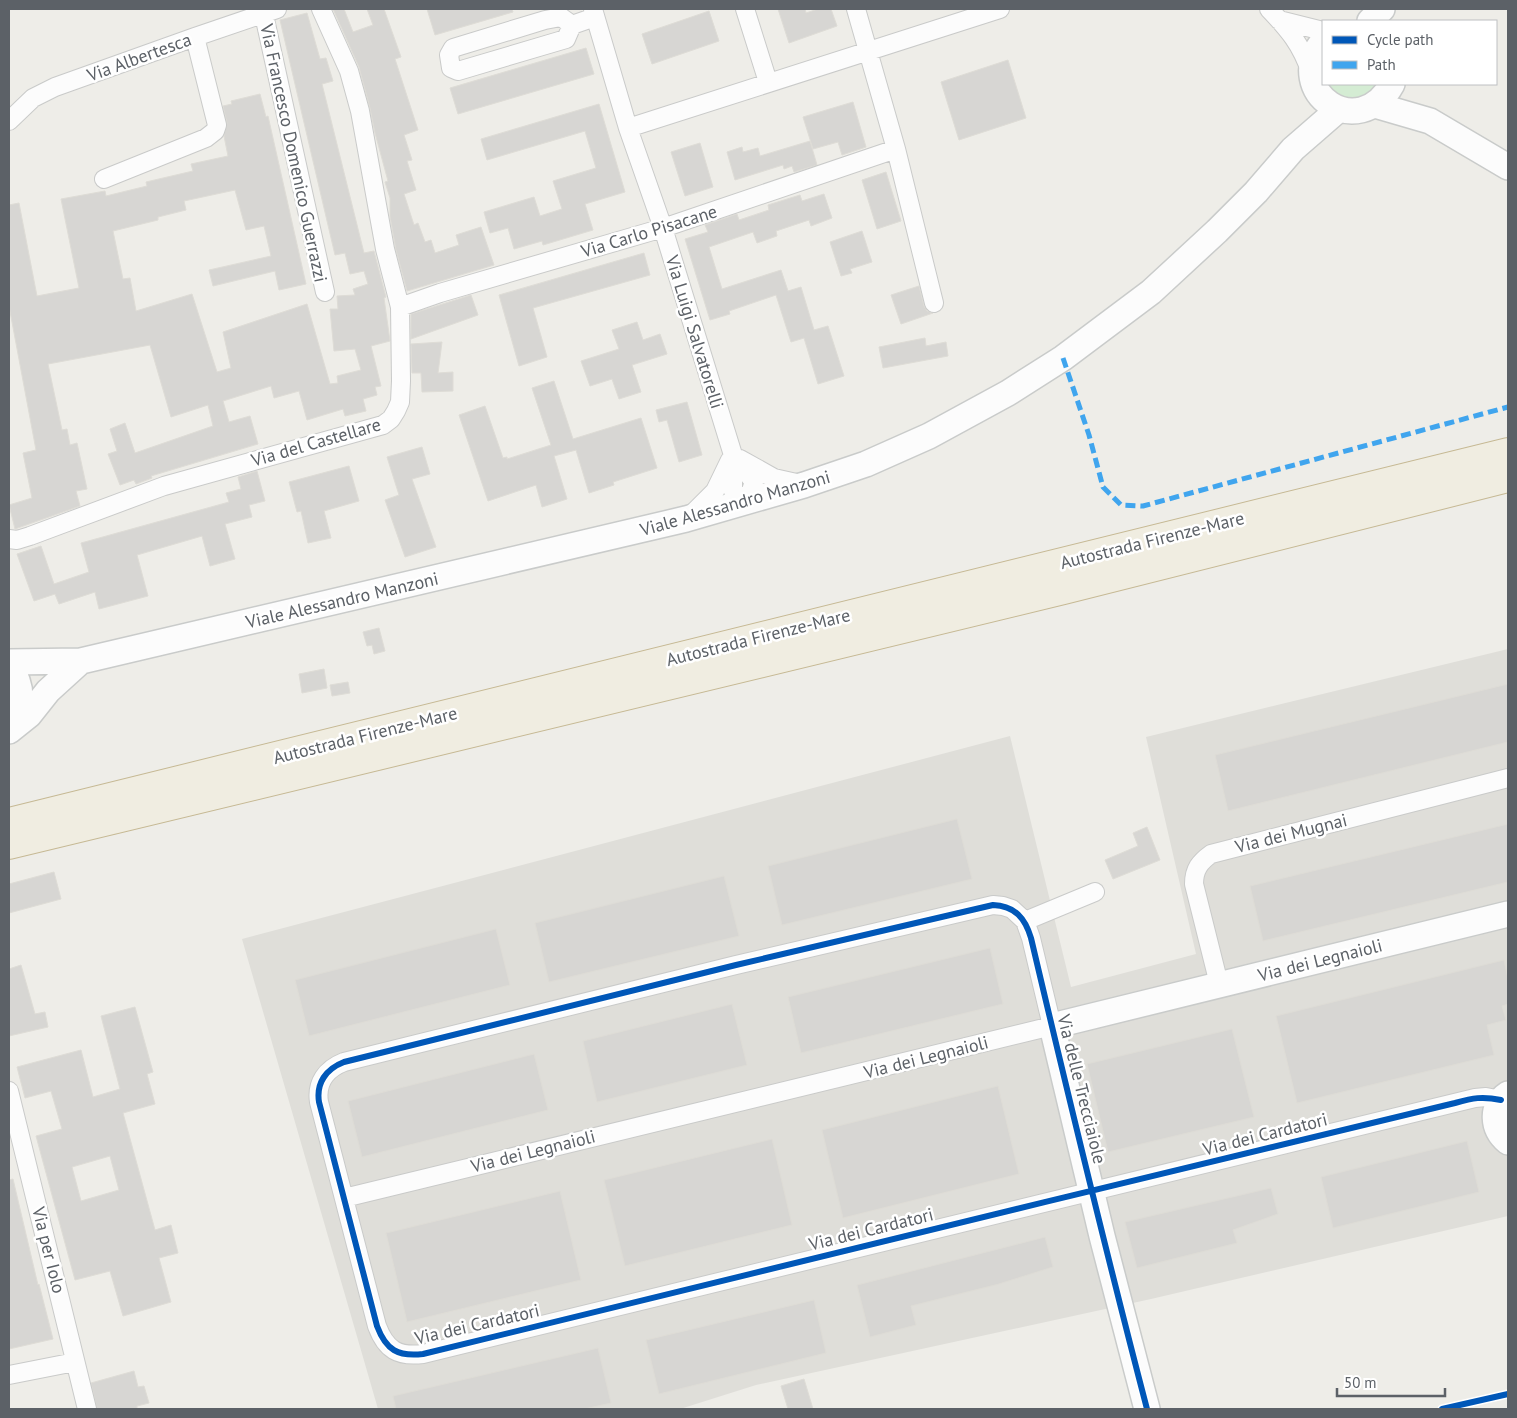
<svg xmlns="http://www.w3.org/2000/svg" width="1517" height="1418" viewBox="0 0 1517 1418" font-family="'PT Sans',sans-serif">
	<rect width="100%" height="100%" fill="#eeede8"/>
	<path fill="#dfded9" d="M1508,649V1216L1151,1299L756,1385L680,1409H378L242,939L1010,736L1071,987L1196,954L1146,737Z"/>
	<path fill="#d4ecd3" d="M1324,84H1382L1375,94L1346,102Z"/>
	<path fill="#d7d6d3" stroke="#dedcd6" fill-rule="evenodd" d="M333,9H344L353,32L373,25L367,9H384L401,57L395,59L418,130L404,135L412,160L407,161L416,190L404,194L414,225L418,223L425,242L431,240L435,253L459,245L456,235L481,227L494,265L407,291L396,250L390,216V198L385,182L388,181L375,133L370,108L359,67Z
		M427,9H512L513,12L435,35Z
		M778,9H805L806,13L818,9H831L837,26L789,43Z
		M709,11L719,41L652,64L642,34Z
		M307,13L320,59L326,58L333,81L322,84L364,253L374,251L386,297L384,298L390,341L371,346L381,386L375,387L377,395L363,399L366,411L345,416L343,409L307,420L299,391L274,398L271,386L223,401L229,422L250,416L258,444L151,476L152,478L136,484L134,480L120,485L108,454L117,451L110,429L125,423L135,453L213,426L208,405L171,417L150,345L48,364L62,430L67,429L70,445L77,443L87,489L76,491L80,506L15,529L9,505L32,498L23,453L36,450L9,306V205L19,203L37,296L79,288L61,199L105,191L106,196L147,186L146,182L193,171L191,164L228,156L224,136L227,123L223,106L232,104L231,101L260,94L266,117L268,116L306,284L279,290L275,271L213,286L209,270L271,256L264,226L246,230L235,190L184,201L186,210L158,217V220L113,231L123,279L130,278L136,311L192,294L217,372L231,368L223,332L307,304L330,384L338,383L337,376L361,370L355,349L334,351L330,309H338L337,296L355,295L353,289L368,284L364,271L350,274L345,253L335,255L280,20Z
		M586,48L594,74L458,114L450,88Z
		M1008,60L1026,118L959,140L941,82Z
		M853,102L866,147L842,155L838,142L813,149L803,117Z
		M599,104L625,192L585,204L593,230L543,245L542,241L514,249L508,228L490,233L484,212L534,197L540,216L562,209L553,181L596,168L585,131L487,160L481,139Z
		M810,141L817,165L794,172L792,166L784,169L783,165L735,180L727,152L742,147L743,152L758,148L760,156Z
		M700,143L713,187L685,196L671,152Z
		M886,172L901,221L877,229L862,180Z
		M824,194L832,218L811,226L809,220L776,231L777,236L757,243L753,232L709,247L722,289L781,270L788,291L801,287L814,330L828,326L844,376L818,384L804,338L791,342L776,295L729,311L730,314L710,320L685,239L708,232L705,225L737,214L739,220L769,210L768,205L800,195L802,201Z
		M862,231L872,262L850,269L852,273L841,276L830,242Z
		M644,253L650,275L533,308L547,357L519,366L499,295Z
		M919,286L924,306L927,311L933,313L901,324L891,295Z
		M471,295L478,315L411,339V314Z
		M637,322L643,340L660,334L667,354L632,365L641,392L619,399L612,379L590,386L581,361L619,349L612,330Z
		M925,338L926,346L946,342L948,356L883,368L879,347Z
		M442,342L438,373L453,372V391L422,392L421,373H412L411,344Z
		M554,381L573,439L641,418L657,468L613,482L614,485L589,493L576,450L554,456L567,499L542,507L536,485L488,501L459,415L485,406L503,458L507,457V459L551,445L532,388Z
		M687,402L702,455L679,462L667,420L659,422L656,410Z
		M422,447L430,474L412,479L436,547L405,557L385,500L399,495L387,457Z
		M349,466L359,501L324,511L331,538L308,543L301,511L297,512L289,482Z
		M257,471L265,501L249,505L252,517L225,524L235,559L210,566L202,536L137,555L148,596L99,609L95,592L59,604L55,594L34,601L17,554L41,546L54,584L89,572L81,543L229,502L226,493L241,489L238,477Z
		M379,628L385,651L374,654L372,645L367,646L363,632Z
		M324,669L327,688L302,693L299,674Z
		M348,682L350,693L332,696L330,685Z
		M1508,684V742L1228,811L1215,755Z
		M957,819L972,879L782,925L768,866Z
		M1508,824V882L1263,941L1250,886Z
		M1147,827L1160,860L1113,879L1105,860L1138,846L1133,833Z
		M54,872L61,899L9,913V884Z
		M724,876L739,936L549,982L535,923Z
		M496,929L510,985L309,1036L295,980Z
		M990,948L1003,1004L801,1053L788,997Z
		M1504,960L1508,979V1004L1502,1006L1506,1020L1487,1025L1494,1055L1297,1103L1276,1016Z
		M21,965L35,1014L45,1012L48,1027L9,1036V969Z
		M732,1004L747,1065L597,1102L583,1041Z
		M135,1007L153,1072L147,1074L155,1104L123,1113L155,1230L171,1225L178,1253L159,1258L171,1302L123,1316L110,1271L75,1280L36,1136L62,1129L51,1091L25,1098L17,1067L81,1050L93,1097L120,1089L101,1016ZM110,1156L119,1190L81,1201L72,1167Z
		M1232,1029L1254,1117L1108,1152L1087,1064Z
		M534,1054L548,1110L362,1157L348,1101Z
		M998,1086L1019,1174L843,1218L822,1130Z
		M772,1139L792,1225L625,1266L604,1180Z
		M1467,1141L1479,1192L1333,1228L1321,1177Z
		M13,1179L38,1285L39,1284L53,1339L9,1349V1180Z
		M1271,1188L1278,1214L1233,1230L1237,1243L1137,1268L1125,1222Z
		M560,1191L581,1280L407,1322L386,1233Z
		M1045,1237L1053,1267L999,1284L911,1306L916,1325L870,1337L857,1285Z
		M814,1300L826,1353L659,1394L646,1340Z
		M598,1348L611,1403L584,1409H396L393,1396Z
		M134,1371L138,1387L144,1386L149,1403L137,1406V1409H97L91,1383Z
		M804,1379L813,1409H788L781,1386Z"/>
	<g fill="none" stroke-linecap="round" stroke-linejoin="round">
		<g stroke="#c9cac9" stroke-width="20">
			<path id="street" d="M593,9L628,128L663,228L733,455V491L747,502L754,482L733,455
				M745,9L768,82
				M856,9L896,149L934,303
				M1269,9C1289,30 1301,44 1311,73
				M264,15L325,292
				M1279,20L1323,31
				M572,25L566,39L458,71L451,68L449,55L453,48L545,20L561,17L572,25L595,17
				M9,121L33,98L55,87L195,37L277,9
				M628,128L1000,9
				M104,179L206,138L215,131L217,125L195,37
				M400,307L440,293L663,228L896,149
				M740,459L774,478L801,484
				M689,517L715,491L730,460
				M9,539L17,540L30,536L164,486L383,425L391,419L396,411L400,402L401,381L400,307L385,249L360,111L349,71L321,9
				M1025,921L1095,892
				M1219,984L1194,884C1194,869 1200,862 1211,854L1508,778
				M9,1091L87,1409
				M344,1198L1052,1026L1031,938L1025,921L1012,909L1003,906L993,905L736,965L344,1062C326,1069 316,1083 319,1102L377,1326C386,1350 398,1357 423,1354L1475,1098L1486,1097L1501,1100
				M9,1375L75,1362"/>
		</g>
		<g stroke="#c9cbca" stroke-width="28">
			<path id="secondary" d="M1370,21L1382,9
				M1323,41C1283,92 1359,144 1392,84
				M1375,105L1430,121L1508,167
				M9,662L81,661L686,519L804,485L866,464L929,436L1008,393L1063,358L1151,292L1217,231L1256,192L1293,149L1339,109
				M9,666C24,686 23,708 10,729
				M9,731L29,715L48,691L81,661
				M1508,1094C1490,1106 1492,1129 1508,1142
				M1147,1409L1102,1236L1052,1026L1508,914"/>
		</g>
		<g stroke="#c6b994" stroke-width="30">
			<path id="highway" d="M9,822L1508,452
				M9,845L1064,590L1508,478"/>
		</g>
		<use href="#street" stroke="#fcfcfc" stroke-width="18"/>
		<use href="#secondary" stroke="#fcfcfc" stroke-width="25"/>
		<use href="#highway" stroke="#f0ede1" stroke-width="28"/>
		<path stroke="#40a5ee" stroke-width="5" stroke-dasharray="10 5" stroke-linecap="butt" d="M1063,358L1089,435L1103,487L1121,505L1143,506L1508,407"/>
		<g stroke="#fff" stroke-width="9">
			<path id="cycleway" d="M1147,1409C1106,1252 1068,1095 1031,938C1025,918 1015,906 993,905L736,965L344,1062C326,1069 316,1083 319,1102L377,1326C386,1350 398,1357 423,1354C766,1269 1111,1186 1455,1103C1473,1098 1482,1096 1501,1100
				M1442,1409L1508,1394"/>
		</g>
		<use href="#cycleway" stroke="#0057b8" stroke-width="6"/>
	</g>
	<g text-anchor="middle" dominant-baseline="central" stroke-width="5" stroke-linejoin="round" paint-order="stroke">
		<g font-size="18" fill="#5c6167" stroke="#fff">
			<text transform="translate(139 57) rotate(-20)">Via Albertesca</text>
			<text transform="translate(294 153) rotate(78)">Via Francesco Domenico Guerrazzi</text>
			<text transform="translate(649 231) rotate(-17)">Via Carlo Pisacane</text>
			<text transform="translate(695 332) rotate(73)">Via Luigi Salvatorelli</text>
			<text transform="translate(316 442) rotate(-16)">Via del Castellare</text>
			<text transform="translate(735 503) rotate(-16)">Viale Alessandro Manzoni</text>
			<text transform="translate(1152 540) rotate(-14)">Autostrada Firenze-Mare</text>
			<text transform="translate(342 600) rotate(-13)">Viale Alessandro Manzoni</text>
			<text transform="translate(758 637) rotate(-14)">Autostrada Firenze-Mare</text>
			<text transform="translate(365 735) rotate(-14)">Autostrada Firenze-Mare</text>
			<text transform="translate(1291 833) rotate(-14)">Via dei Mugnai</text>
			<text transform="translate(1320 960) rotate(-14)">Via dei Legnaioli</text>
			<text transform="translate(926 1057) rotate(-14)">Via dei Legnaioli</text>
			<text transform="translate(1082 1089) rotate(76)">Via delle Trecciaiole</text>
			<text transform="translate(1265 1134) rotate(-14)">Via dei Cardatori</text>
			<text transform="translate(533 1151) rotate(-14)">Via dei Legnaioli</text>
			<text transform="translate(871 1229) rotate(-14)">Via dei Cardatori</text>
			<text transform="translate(49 1250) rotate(76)">Via per Iolo</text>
			<text transform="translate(477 1324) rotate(-13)">Via dei Cardatori</text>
		</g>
	</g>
	<rect width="1517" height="1418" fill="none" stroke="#5c6167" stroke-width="20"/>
	<rect x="1322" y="20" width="175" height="65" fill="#ffffff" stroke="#bec0c2"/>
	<rect x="1332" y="36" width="25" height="8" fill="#0057b8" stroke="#bec0c2"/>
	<text x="1367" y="45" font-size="15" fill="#5c6167">Cycle path</text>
	<rect x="1332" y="61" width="25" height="8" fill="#40a5ee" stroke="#bec0c2"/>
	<text x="1367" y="70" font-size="15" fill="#5c6167">Path</text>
	<path d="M1337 1388v8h108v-8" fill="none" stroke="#5c6167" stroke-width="2.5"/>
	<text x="1344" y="1388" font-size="15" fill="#5c6167" stroke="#ffffff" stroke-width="4" paint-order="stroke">50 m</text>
</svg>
